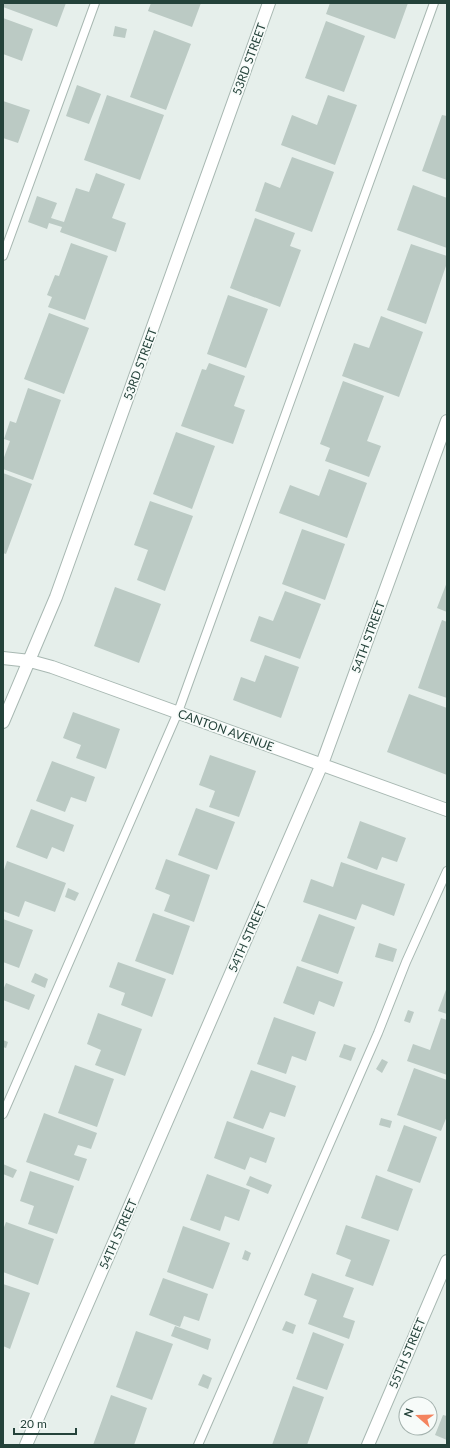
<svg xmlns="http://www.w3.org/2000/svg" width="450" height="1448" viewBox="0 0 450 1448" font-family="Lato,sans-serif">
	<rect width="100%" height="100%" fill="#e6efeb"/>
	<path fill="#bbcac4" d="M3,3H66L57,27L3,7Z
		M151,3H201L192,27L148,11Z
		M330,3H408L395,39L326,14Z
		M3,18L33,29L22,61L3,54Z
		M326,21L365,36L344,92L305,78Z
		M115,26L127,29L125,38L113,36Z
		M154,30L191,44L166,110L130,97Z
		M77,85L101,94L89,124L66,116Z
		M107,95L164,115L140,180L84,160Z
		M328,95L357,105L335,165L281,145L292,115L317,125Z
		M3,101L30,110L18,143L3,138Z
		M442,115L447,116V180L422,171Z
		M292,157L334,172L312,232L255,211L265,182L280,188Z
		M96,173L125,184L112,218L126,223L116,252L60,232L62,227L49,223L47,229L28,222L37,196L57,203L51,218L64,222L76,188L89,192Z
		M413,185L447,198V248L397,230Z
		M255,218L295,233L290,246L301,250L280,307L230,288Z
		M71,243L108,256L85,320L48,307L52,297L47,295L55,275L59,276Z
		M411,244L447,256V263L426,324L387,310Z
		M228,295L268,309L246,368L207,354Z
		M49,313L89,328L64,394L24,379Z
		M381,316L423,332L399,397L342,376L354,343L369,348Z
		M209,363L245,376L234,406L245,410L233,444L181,426L202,369L206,370Z
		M343,381L384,396L367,441L381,446L369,477L325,461L330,448L320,444Z
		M28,388L61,400L33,480L3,469V460L10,441L4,439L10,421L16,423Z
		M176,432L215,446L192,509L153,494Z
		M329,469L367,483L347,538L279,513L290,485L319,496Z
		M3,473L32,484L6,554L3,553Z
		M150,501L193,516L165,591L137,580L148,550L134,545Z
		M302,529L345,544L325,600L282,584Z
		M447,582V612L437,608Z
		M115,587L161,604L139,663L94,646Z
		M285,591L321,604L300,659L250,641L259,616L273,621Z
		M442,620L447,622V698L418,688Z
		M265,655L299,667L281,718L233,700L241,677L255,682Z
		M409,694L447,708V775L387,752Z
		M73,712L120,729L106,769L76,758L81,745L63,738Z
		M210,755L256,771L239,817L209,807L215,791L199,785Z
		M52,761L95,777L86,802L71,797L65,812L36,801Z
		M196,808L235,822L217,870L178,855Z
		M31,809L74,825L64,852L52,847L47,859L16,847Z
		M360,821L406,838L397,862L382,857L377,870L347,858Z
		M166,859L210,875L194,922L164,911L170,895L155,889Z
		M7,861L66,883L55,912L25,901L19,917L3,911V873Z
		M341,862L405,884L394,916L362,904L356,920L303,902L311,879L333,887Z
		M68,888L79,893L75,901L65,897Z
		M153,913L190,926L173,975L135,961Z
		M319,914L355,927L338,974L301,961Z
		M3,919L33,930L19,968L3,962Z
		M379,943L397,949L393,962L375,957Z
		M118,962L166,979L152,1017L121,1005L125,993L109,987Z
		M297,966L343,982L334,1007L319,1001L314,1015L283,1003Z
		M35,973L48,979L45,988L31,982Z
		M6,983L35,995L29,1010L3,1000V990Z
		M447,987V1014L438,1011Z
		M408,1010L414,1012L410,1023L404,1021Z
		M98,1013L142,1029L125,1076L95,1065L101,1050L87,1044Z
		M274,1017L316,1032L306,1061L292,1056L286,1074L257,1064Z
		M441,1018L447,1020V1075L407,1061L413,1044L430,1050Z
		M3,1040L8,1042L6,1048L3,1047Z
		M344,1044L356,1048L351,1061L339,1057Z
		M382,1059L388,1062L382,1073L376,1069Z
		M75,1065L114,1079L97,1127L58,1113Z
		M414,1068L447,1080V1116L441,1131L397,1115Z
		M251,1070L296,1086L285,1117L270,1112L263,1129L233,1118Z
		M44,1113L97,1133L91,1149L78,1145L74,1155L87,1159L79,1181L26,1162Z
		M381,1118L392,1121L390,1128L379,1125Z
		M227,1121L275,1138L266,1163L250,1157L245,1170L214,1158Z
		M404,1125L437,1137L420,1183L387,1171Z
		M3,1164L17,1170L13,1178L3,1174Z
		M30,1171L74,1186L57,1234L28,1224L34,1206L20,1201Z
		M207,1174L250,1190L239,1221L225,1216L220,1231L190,1220Z
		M376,1175L413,1189L398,1231L361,1218Z
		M250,1176L272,1185L268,1194L246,1185Z
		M6,1222L54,1239L38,1285L3,1272V1230Z
		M346,1225L390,1240L373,1286L345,1276L351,1260L336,1254Z
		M183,1226L230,1243L213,1289L167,1272Z
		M245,1250L251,1253L248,1261L242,1259Z
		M312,1273L354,1288L343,1317L355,1321L349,1339L308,1324L317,1300L304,1295Z
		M163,1278L208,1294L199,1321L184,1316L180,1327L149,1315Z
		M3,1284L30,1293L10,1349L3,1346Z
		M286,1321L296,1325L293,1334L282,1330Z
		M175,1326L211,1339L208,1350L171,1336Z
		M136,1331L173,1344L152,1400L116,1387Z
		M313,1332L344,1344L327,1390L296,1379Z
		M203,1374L212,1378L208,1389L198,1385Z
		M293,1386L324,1397L307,1445H272Z
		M111,1395L147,1408L134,1445H93Z
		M443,1415L447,1416V1440L435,1435Z"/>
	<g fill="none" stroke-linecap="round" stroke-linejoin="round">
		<g stroke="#a8b8b2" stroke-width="10">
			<path id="lane" d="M3,256L95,3
				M3,1114L178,712L434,3
				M198,1445L378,1033L406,962L447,871"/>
		</g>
		<g stroke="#a8b8b2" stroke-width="14">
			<path id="street" d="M3,658L30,661L52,667L447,810
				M3,722L56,597L269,3
				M26,1445L322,764L447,421
				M368,1445L447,1261"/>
		</g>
		<use href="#lane" stroke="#fff" stroke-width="8"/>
		<use href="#street" stroke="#fff" stroke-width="12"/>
	</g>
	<g text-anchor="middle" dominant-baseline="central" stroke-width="3.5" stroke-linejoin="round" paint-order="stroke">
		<g font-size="12" fill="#24423a" stroke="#f7fbf9">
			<text transform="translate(249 59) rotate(-70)">53RD STREET</text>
			<text transform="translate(140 364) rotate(-70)">53RD STREET</text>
			<text transform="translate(368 637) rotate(-70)">54TH STREET</text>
			<text transform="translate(226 730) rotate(20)">CANTON AVENUE</text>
			<text transform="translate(247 937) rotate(-66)">54TH STREET</text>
			<text transform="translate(118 1234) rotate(-66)">54TH STREET</text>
			<text transform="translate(407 1353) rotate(-67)">55TH STREET</text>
		</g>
	</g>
	<rect width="450" height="1448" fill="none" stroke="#24423a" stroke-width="8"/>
	<g transform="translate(418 1416) rotate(290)"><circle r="19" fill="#f7fbf9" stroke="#a3b1ad"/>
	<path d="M0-3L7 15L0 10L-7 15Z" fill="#f4845f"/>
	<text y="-6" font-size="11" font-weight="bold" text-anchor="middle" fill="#24423a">N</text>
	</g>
	<path d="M14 1428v6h62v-6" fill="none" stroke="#24423a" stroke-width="2"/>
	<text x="20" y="1428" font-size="12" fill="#24423a" stroke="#f7fbf9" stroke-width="3" paint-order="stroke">20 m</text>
</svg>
